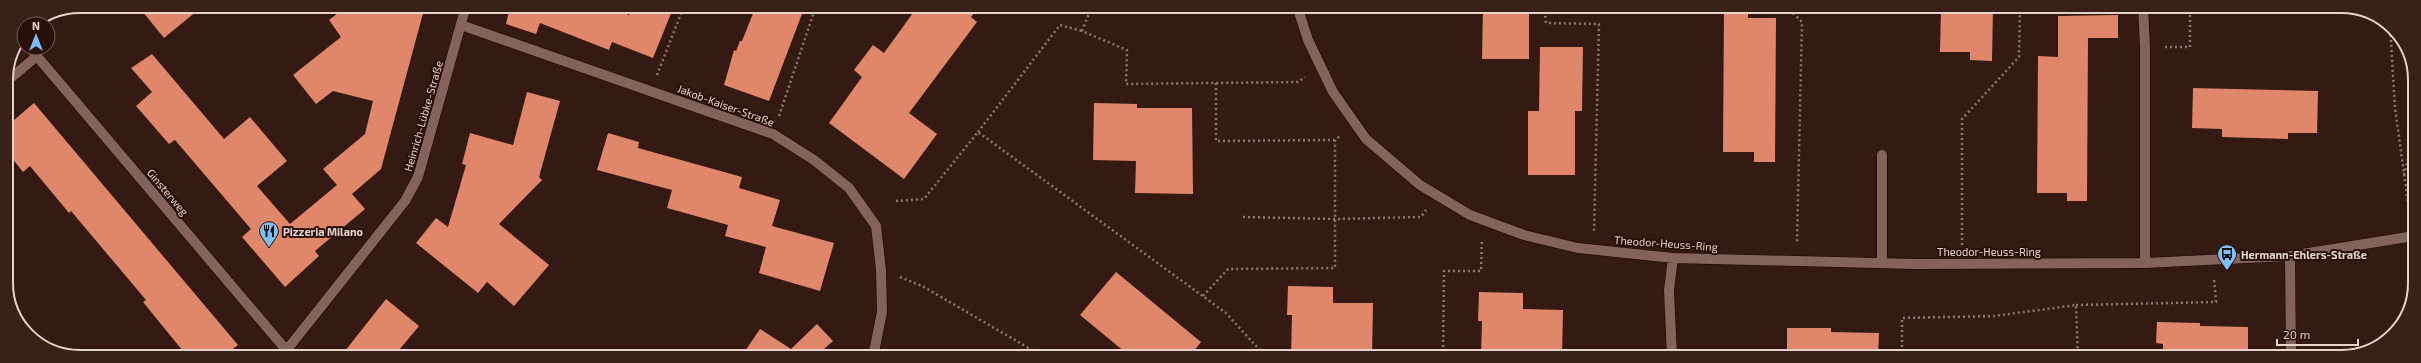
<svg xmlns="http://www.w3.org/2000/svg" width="2421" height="363" viewBox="0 0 2421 363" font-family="'Exo 2',sans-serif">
	<rect width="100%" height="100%" fill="#341a12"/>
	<path fill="#e0866a" d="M138,6H203L164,38Z
		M347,6H425L381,169L352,194L365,209L315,251L319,256L285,287L242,237L251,229L175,140L169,144L136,106L152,92L131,68L152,54L224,139L250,117L287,161L257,186L290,224L337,185L323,169L365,134L373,101L333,91L316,104L293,75L341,37L329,20Z
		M501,6H608L629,15L633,6H674L653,58L612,42L609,50L540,23L536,34L506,24L509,11Z
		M756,6H805L769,101L724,85L734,50L736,51L740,41H742Z
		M918,6H979L971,17L977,22L909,113L937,134L904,179L829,123L862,77L854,70L873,45L884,53Z
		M1483,6H1529V59H1482Z
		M1724,6H1748V18H1776L1775,162H1754V152H1723Z
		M1941,6L1993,7L1992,61L1970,60V52H1940Z
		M2118,15V38H2088L2087,201H2067V193H2037L2038,56L2058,57V16Z
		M1540,47H1583L1582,111H1575V175H1528V111H1539Z
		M2193,88L2318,91L2317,133H2288V139L2222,137V129L2192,128Z
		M527,92L560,101L539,177L542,180L499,224L549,265L514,306L487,282L478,293L416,243L436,218L448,227L466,165L462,164L470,133L513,145Z
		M34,103L238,345L224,356H187L143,302L146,300L71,211L69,213L30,166L23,172L7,152V126Z
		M1094,103L1137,104V108H1192L1193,194L1135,193L1136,161L1093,160Z
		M608,133L639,142L638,148L742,177L739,188L780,200L772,226L834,243L820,291L759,273L766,247L725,236L728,225L667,208L672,190L597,170Z
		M1116,272L1201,342L1189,357H1131L1080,315Z
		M1288,286L1333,287V303H1373L1372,357H1291L1292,315H1287Z
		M1479,292L1523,293V309L1563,310L1562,357H1481L1482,321H1478Z
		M386,299L419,326L394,356H341Z
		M2157,322L2200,323V326L2248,327V357H2163V344L2156,343Z
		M817,324L833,341L815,357H741L760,329L791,349Z
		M1787,328H1831V332L1879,333L1878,357H1793L1794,350L1787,349Z"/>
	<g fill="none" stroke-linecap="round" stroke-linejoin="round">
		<g stroke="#1b0401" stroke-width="11">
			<path id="minor" d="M1297,6L1308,40L1333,92L1366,139L1420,185L1470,215L1524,235L1578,248L1673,258L1915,264L2145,263L2290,256L2414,236
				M2143,7L2145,47V263
				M461,25L773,134L814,160L849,188L876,226L881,270L882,312L873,357
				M21,37L24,41
				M30,48L287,351
				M6,82L37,56
				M2290,256L2291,357
				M1882,263V155
				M282,356L405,201L418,177L466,6
				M1672,357L1669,290L1673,258"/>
		</g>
		<path stroke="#8e7771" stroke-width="2.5" stroke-dasharray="2 3" stroke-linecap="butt" d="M1092,6L1082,31L1127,50L1126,84L1298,82L1305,77
			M1544,6L1546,23L1599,24L1594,231
			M1786,6L1802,22L1797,243
			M2390,25L2395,108L2410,217
			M2165,47H2190V7
			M657,75L684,6
			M1216,83V141L1334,140
			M779,116L816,6
			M978,132L1060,25L1082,31
			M2404,175L2412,143H2414
			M896,201L924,199L978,132L1226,313L1266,357
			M1243,217L1335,219L1421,217L1426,210
			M1962,245V119L2019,57L2020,7
			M900,277L924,287L1044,357
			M1203,296L1228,269L1335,268V140L1340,136
			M2076,305L2216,302L2214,279
			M1443,357L1444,271H1481L1482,240
			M1902,357V318L1994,316L2076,305L2078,357"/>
		<use href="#minor" stroke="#84645a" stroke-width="10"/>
	</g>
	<defs>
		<g id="restaurant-pin" transform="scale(1)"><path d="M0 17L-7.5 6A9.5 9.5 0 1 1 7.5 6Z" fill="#7ebef9" stroke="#2a1009"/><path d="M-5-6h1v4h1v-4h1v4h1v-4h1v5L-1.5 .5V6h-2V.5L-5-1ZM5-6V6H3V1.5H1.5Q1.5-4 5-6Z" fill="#111"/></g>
		<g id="bus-pin" transform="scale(1)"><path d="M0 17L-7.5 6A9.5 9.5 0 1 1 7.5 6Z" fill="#7ebef9" stroke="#2a1009"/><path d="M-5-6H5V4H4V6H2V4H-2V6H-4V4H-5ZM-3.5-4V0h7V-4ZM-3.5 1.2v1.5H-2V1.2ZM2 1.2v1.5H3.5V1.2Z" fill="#111"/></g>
	</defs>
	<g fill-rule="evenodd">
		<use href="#restaurant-pin" x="269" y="231"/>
		<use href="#bus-pin" x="2227" y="254"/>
	</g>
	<g text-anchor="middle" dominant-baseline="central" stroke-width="4" stroke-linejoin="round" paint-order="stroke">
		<g font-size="11" fill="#e6d3ce" stroke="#2a1009">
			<text transform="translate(726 105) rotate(20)">Jakob-Kaiser-Straße</text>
			<text transform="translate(423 116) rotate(-74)">Heinrich-Lübke-Straße</text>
			<text transform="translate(168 192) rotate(50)">Ginsterweg</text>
			<text transform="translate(1666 243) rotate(4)">Theodor-Heuss-Ring</text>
			<text x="1989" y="251">Theodor-Heuss-Ring</text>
		</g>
		<g font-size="11" font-weight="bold" fill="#e6d3ce" stroke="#2a1009" text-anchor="start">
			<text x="283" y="231">Pizzeria Milano</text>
			<text x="2241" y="254">Hermann-Ehlers-Straße</text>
		</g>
	</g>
	<path d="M0 0H2421V363H0ZM80 13H2341A67 67 0 0 1 2408 80V283A67 67 0 0 1 2341 350H80A67 67 0 0 1 13 283V80A67 67 0 0 1 80 13Z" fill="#392019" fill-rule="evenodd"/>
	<path fill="none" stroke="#e6d3ce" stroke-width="2" d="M80 13H2341A67 67 0 0 1 2408 80V283A67 67 0 0 1 2341 350H80A67 67 0 0 1 13 283V80A67 67 0 0 1 80 13Z"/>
	<g transform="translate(36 36)"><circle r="19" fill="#2a1009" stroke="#755e58"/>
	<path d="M0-3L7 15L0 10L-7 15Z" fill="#7ebef9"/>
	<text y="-6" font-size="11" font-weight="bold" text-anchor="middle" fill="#e6d3ce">N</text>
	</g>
	<path d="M2277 339v6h81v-6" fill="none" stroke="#e6d3ce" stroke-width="2"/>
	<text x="2283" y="339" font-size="12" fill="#e6d3ce" stroke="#2a1009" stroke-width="3" paint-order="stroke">20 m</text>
</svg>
